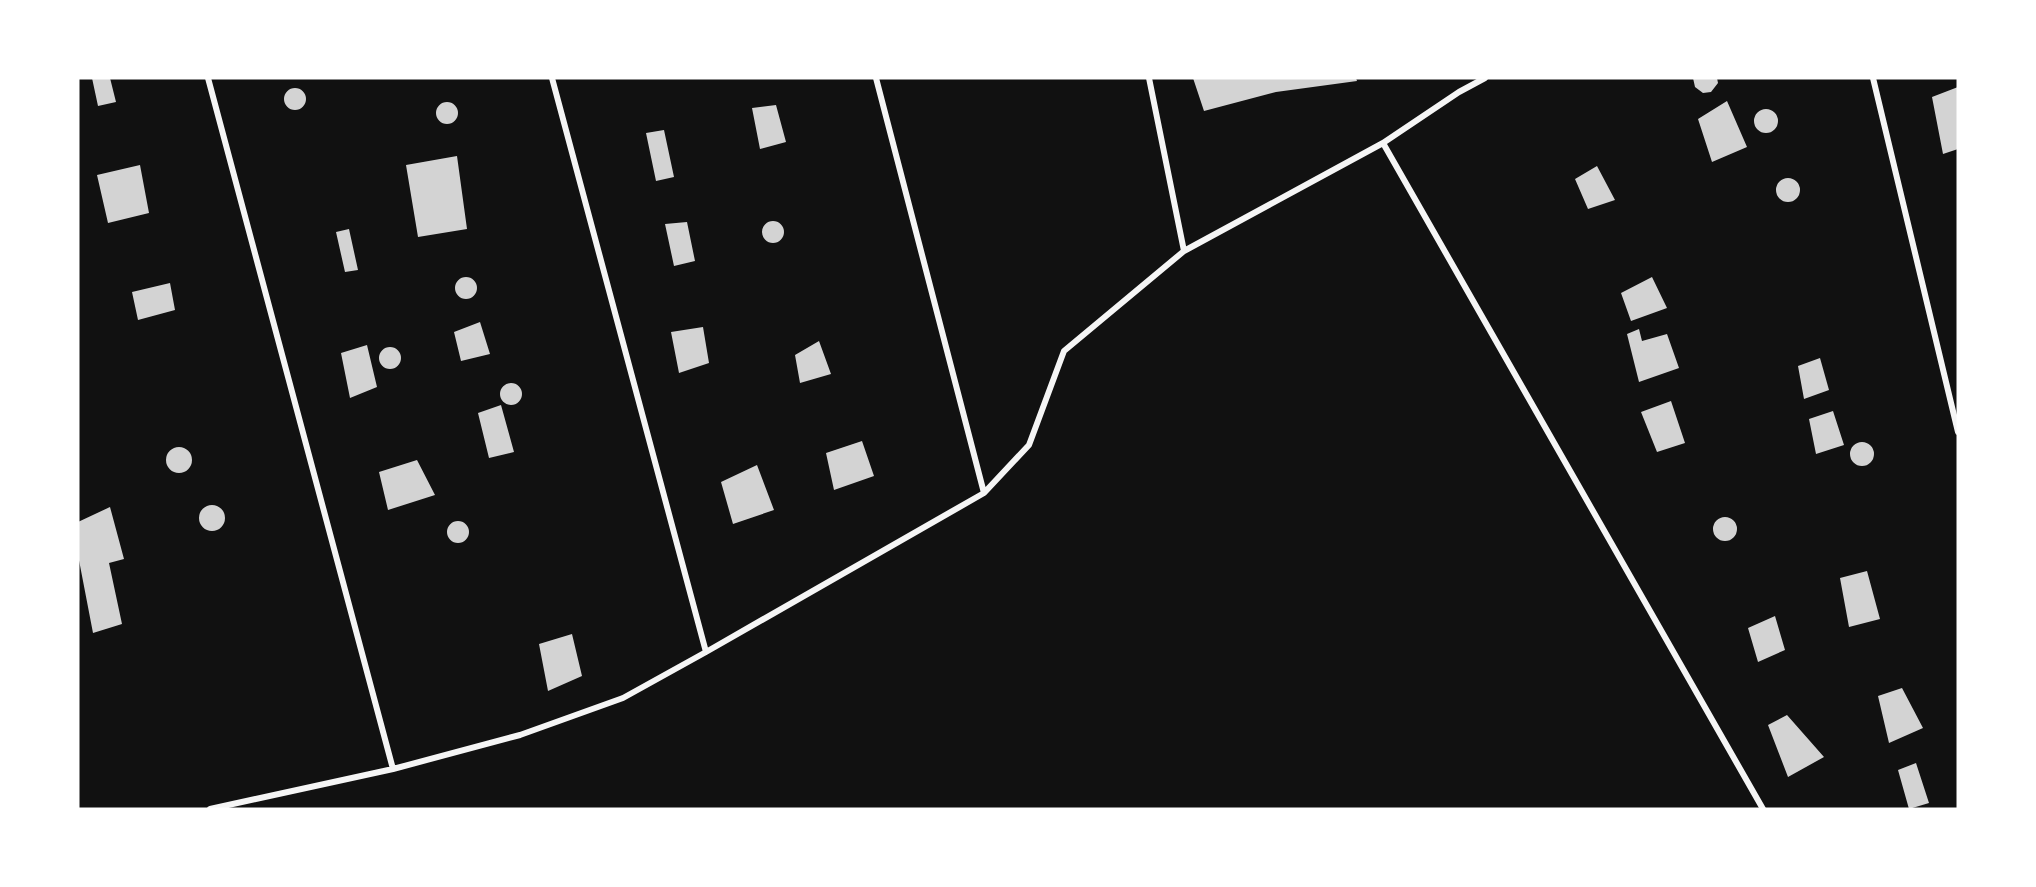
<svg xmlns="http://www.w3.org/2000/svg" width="2036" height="887" viewBox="0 0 2036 887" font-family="Rubik,sans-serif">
	<rect width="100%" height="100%" fill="#111"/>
	<path fill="#d3d3d3" d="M92,78H110L116,102L98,106Z
		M1193,78H1356L1357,81L1276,92L1204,111Z
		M1693,78H1717L1718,83L1711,92L1703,93L1695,87Z
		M1958,87V149L1943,154L1932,97Z
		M284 99a11 11 0 1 1 22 0a11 11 0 1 1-22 0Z
		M1727,101L1747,147L1712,162L1698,119Z
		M436 113a11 11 0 1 1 22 0a11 11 0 1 1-22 0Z
		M776,105L786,142L760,149L752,108Z
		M1754 121a12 12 0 1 1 24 0a12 12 0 1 1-24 0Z
		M664,130L674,177L656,181L646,133Z
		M457,156L467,229L418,237L406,165Z
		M140,165L149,213L108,223L97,175Z
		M1597,166L1615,200L1588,209L1575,179Z
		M1776 190a12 12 0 1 1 24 0a12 12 0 1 1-24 0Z
		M762 232a11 11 0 1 1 22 0a11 11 0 1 1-22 0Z
		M687,222L695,261L674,266L665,224Z
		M349,229L358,270L345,272L336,232Z
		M455 288a11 11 0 1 1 22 0a11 11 0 1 1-22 0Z
		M1652,277L1667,308L1631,321L1621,293Z
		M170,283L175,310L138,320L132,292Z
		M480,322L490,354L461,361L454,332Z
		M703,327L709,363L679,373L671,332Z
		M1639,329L1642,341L1667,334L1679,368L1639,382L1627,334Z
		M819,341L831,374L800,383L795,355Z
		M367,345L377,387L350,398L341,353Z
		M379 358a11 11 0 1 1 22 0a11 11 0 1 1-22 0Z
		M1820,358L1829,390L1804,399L1798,366Z
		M500 394a11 11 0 1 1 22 0a11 11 0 1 1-22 0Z
		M1671,401L1685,443L1657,452L1641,412Z
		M501,405L514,452L489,458L478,413Z
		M1833,411L1844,445L1816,454L1809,419Z
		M862,441L874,476L834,490L826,453Z
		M1850 454a12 12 0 1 1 24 0a12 12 0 1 1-24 0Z
		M166 460a13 13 0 1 1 26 0a13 13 0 1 1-26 0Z
		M417,460L435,495L388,510L379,472Z
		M757,465L774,510L733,524L721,482Z
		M199 518a13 13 0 1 1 26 0a13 13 0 1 1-26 0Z
		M110,507L124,559L109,563L122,624L93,633L78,555V522Z
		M1713 529a12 12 0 1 1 24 0a12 12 0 1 1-24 0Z
		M447 532a11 11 0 1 1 22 0a11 11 0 1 1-22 0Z
		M1867,571L1880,619L1849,627L1840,578Z
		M1775,616L1785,650L1758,662L1748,628Z
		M572,634L582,676L548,691L539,644Z
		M1902,688L1923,728L1889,743L1878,696Z
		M1787,715L1824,757L1788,777L1768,725Z
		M1916,763L1929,803L1909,809L1898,770Z"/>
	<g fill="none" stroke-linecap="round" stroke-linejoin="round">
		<path stroke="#f5f5f5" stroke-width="6" d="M208,78L393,769
			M552,78L706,652
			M876,78L984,493
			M1149,78L1184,251
			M1873,78L1958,432
			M1383,143L1763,809
			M210,809L393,769L520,735L623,698L706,652L984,493L1029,445L1064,351L1184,251L1383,143L1459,92L1485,78"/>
	</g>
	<rect width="2036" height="887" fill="none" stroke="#ffffff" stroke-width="159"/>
</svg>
